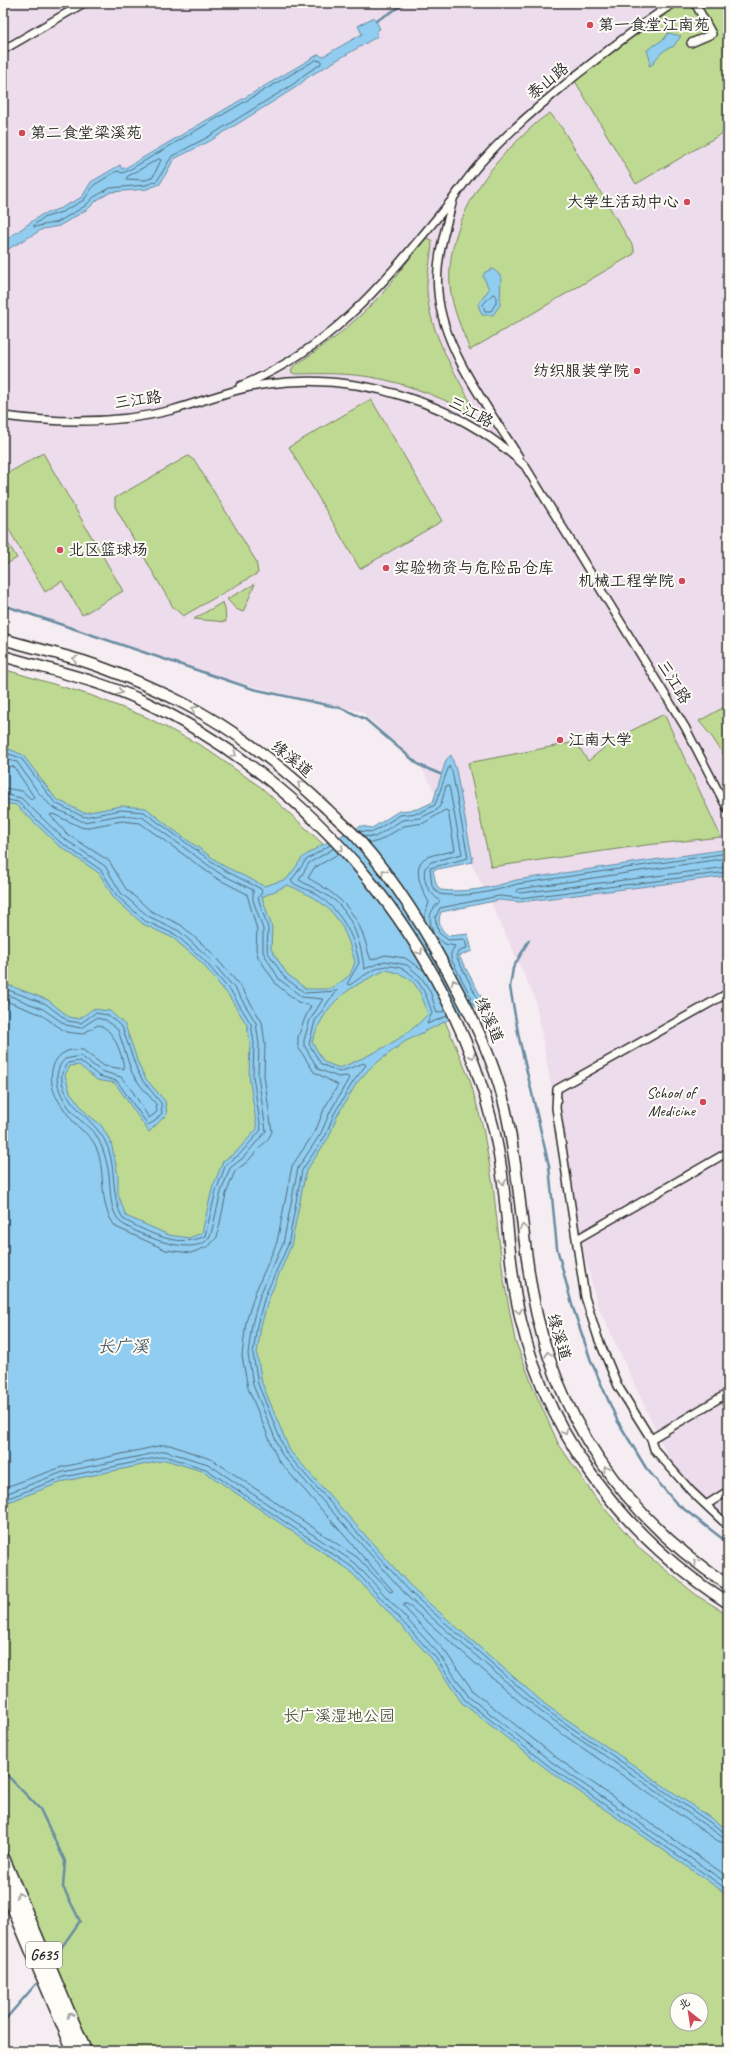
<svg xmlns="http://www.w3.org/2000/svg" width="731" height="2054" viewBox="0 0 731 2054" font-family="Caveat,'LXGW WenKai TC',sans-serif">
	<rect width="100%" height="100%" fill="#f6edf2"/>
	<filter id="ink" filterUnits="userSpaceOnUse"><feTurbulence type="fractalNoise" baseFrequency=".025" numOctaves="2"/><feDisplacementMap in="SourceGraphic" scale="8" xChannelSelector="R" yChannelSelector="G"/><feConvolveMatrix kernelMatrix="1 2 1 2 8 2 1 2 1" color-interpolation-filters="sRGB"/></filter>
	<g filter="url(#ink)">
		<path fill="#eddceb" d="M3,3H728V1523L679,1480L597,1304L575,1216L535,998L488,896L422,768L362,712L240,683L3,607Z"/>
		<path fill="#beda92" stroke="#74825e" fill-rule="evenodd" d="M682,3H728V130L636,184L575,81L629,40Z
			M550,113L562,128L634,248V254L470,350C462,330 452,308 450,286C446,235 476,182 511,147C523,136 536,121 550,113Z
			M426,238L432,240C432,258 426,274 427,292C430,334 454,370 473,407L472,413C463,413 460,408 453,404C438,397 423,391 407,386C368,373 335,373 295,374L291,372L293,367L337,336L362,314L382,294Z
			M371,399L442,521L360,569L289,447Z
			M43,453L123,591L82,615L62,581L45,592L3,519V476Z
			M188,456L195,461L256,561L258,573L183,616L173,607L115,507V498Z
			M3,535L17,558L3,566Z
			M255,584L243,612L236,609L227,599Z
			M223,602L225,608L226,622L194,619Z
			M3,669L90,695L146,717L202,746L262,788L323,844L418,969L445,1021L470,1080L483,1128L493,1185L503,1275L515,1340L535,1392L558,1443L597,1500L641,1550L699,1597L728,1614V2051H92L3,1845ZM677,2000H701V2024H677Z
			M728,705V761L712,737L699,721Z
			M664,714L721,837L646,845L491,867L468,763L576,742L588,761L615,739Z"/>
		<path fill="#90cdf0" stroke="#688ca1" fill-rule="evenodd" d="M374,17L380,29L376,31L378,36L308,77L298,86L210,141L174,159L160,184L147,189L111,192L97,200L88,209L59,226L43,229L3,252V242L41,215L61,208L82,197L91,182L120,165L122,169L127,167L319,54L322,57L362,34L358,26Z
			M668,33L681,36L673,47C666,47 655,58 653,64L649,66L650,60L647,50L664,39Z
			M493,269L501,276L500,305L493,315H482L478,305L489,289L483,276L485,272Z
			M9,749L23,755L56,799L84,813L121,806L146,808L172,829L224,866L264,886L287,879L303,857L320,846L361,826L372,828L399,811L418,809L433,802L446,760L451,755L456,770L473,862L433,870L436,884L440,890C465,893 492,888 516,880L728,849V876L520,902L499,900L441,912C437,922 440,930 449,936L468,934L472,951L459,956L484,1002L404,1042L370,1068L356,1084L337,1116L329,1137L306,1171L291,1246L269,1298L261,1326L257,1354L262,1383L290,1451L415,1591L546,1705L728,1830V1895L548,1770L462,1703L432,1659L349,1570L205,1472L166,1460L65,1481L3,1504V983L48,1000L69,1017L79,1019L93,1009L110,1011L125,1025L140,1068L146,1079L165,1101L167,1114L149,1132L115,1083L97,1080L79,1065L70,1066L65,1075L70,1092L86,1113L101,1125L111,1142L118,1175V1194L126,1216L169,1235L189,1238L202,1233L212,1189L223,1161L236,1152L257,1129L249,1076L250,1043L247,1025L229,996L201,962L173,938L143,924L114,898L99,873L58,845L16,805L3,803V750ZM288,885C332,905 342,916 355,962L350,975L337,985L328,989H306L287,974L271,949L272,927L262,897ZM386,970C415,976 419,987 428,1014C406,1039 371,1055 340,1068L324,1062L312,1042C326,1001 347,988 386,970Z"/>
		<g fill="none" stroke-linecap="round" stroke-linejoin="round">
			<path stroke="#536c7a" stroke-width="1" d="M316,60L321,61V64L305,74L295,83L208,137L172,156L157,181L146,185L110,188L94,197L85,206L58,222L34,227V225L43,218L62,212L84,200L94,185L117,171L123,173L129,170Z
				M159,159L161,160L153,177L146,180L126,179L127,177Z
				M493,294L496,295V303L491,311H485L483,305Z
				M3,754H9L21,758L55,803L84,817L121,810L144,812L222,869L261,889L262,892L258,898L268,928L267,951L284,977L305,993L338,991L330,999L315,1021L309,1044L321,1064L339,1072L364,1063L366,1065L353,1082L334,1114L326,1135L302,1170L288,1245L265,1296L257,1325L253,1354L258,1384L286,1453L412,1594L543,1708L724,1832H728
				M3,759L17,762L38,792L52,807L84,822L121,815L142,817L219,873L253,890V900L263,929V952L279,979L302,997L323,999L310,1020L304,1040V1045L318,1069L338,1077L347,1076L349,1078L330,1112L321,1133L298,1168L283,1244L260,1295L252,1324L248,1354L253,1385L282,1455L409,1598L540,1711L721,1836L728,1838
				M3,765L14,767L34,797L31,799L22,791L3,788
				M3,794L21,798L63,838L105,866L121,893L148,916L179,931L207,956L236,990L256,1023L259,1044L258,1075L266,1131L243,1158L230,1168L221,1192L211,1234C200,1262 136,1234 120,1222C109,1208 111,1192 109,1175C107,1161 103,1147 96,1135C92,1128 86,1125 80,1120C65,1106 46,1077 65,1059L81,1056L101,1071L121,1077L133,1092L149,1118L157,1112L156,1104L140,1085L132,1073L118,1030L106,1020L96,1018L81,1028L66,1025L43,1009L3,993
				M3,799L18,802L60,842L101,870L117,896L145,921L176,935L203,959L232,993L251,1024L254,1043L253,1076L261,1130L239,1155L226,1164L216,1191L205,1236C178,1249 147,1232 123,1219C109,1194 118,1163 104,1139C93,1119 58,1099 62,1073L68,1063L80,1061L99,1076L117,1081L148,1125L155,1121L162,1113L161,1103L143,1081L137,1070L122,1027L108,1015L95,1013L81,1023L68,1021L46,1004L3,988
				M359,831L373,832L400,815L419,813L435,805L449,766L452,771L468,858L430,868L432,886L439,894C465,898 493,892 517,884L728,853
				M363,836L375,837L402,820L420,818L437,810L441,804L446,786H449L462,854L431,862L425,868C422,883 430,893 440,901C428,914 428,917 434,935
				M370,843L379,841L404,826L424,823L445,810L448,811L455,850C446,854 436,853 427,857C410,865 422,891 429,902L424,918
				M330,845L306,860L291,881C297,887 308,889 316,894C340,910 354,934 359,963L347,984L350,985C358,979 376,967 386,966C413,964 426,991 432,1013L427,1024L447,1016
				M333,849L309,863L299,880C311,887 323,892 334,900C353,916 362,946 364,969L385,961L407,965L421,977L430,991L437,1013L445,1011
				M338,854L314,868L308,878C333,892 351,905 362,932C366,941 367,951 371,960L385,955L405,958L423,970
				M728,858L519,889L516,891L520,893L728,867
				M435,936L445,944L455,946L451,953V959L471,997L469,999
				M3,1000L40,1014L66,1032L82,1034L98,1025C113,1027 123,1056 124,1069L104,1066L83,1050C52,1045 44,1078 58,1100C63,1108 70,1118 76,1125C84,1132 92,1137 96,1147C107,1172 97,1205 116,1227L166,1250L191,1253L209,1246L217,1237L226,1194L235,1171L247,1162L268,1139L272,1132L264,1075L265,1044L262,1022L241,987L210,951L181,925L151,911L126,889L109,861L67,834L50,815L53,814L83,828L122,821L140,823L216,878L247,894L257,930L256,949L258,957L277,985L298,1002L311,1006L305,1018L298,1037V1047L314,1072L338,1085L324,1109L316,1130L292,1166L277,1242L255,1293L246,1322L242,1356L248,1388L278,1460L393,1591L390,1592L358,1558L213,1460L170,1445H163L62,1467L3,1488
				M472,1004L478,999L456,956L458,952L467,948L465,940L463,939L448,940L439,933L435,918L440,908L499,896L520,898L728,872
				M3,1495L63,1472L165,1451L208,1464L355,1563L439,1654L469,1697L553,1763L728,1884
				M3,1500L64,1477L165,1456L206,1469L352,1567L435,1657L465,1700L550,1767L728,1890
				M728,1844L718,1841L536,1716L407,1604H404V1607L444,1650L474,1692L557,1758L728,1877"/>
			<path stroke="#688ca1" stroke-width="2.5" d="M376,21L406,3
				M3,605L253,689L341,708L365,719L419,765L440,774
				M529,940L513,968L510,987L519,1038L549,1166L557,1248L572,1305L591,1361L617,1420L646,1468L676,1503L728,1543
				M3,1510L8,1500
				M3,1771L40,1809L65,1861L63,1887L80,1921L54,1958
				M3,2022L36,1984"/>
			<g stroke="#2b2b2b" stroke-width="10">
				<path id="street" d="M691,43L712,34L695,3
					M3,50L84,3
					M453,200C445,230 435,261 438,292C442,349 490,410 519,457
					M240,386C335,348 388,277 451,201C462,187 472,171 485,158C512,128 543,103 574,77C607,51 639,25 674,3
					M3,416C58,423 118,424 172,410C204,401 235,388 268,384C359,372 459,403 525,466L685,727L728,810
					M728,993L557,1089L556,1108L585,1297L598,1338L618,1386L651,1439L654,1449L691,1491L728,1526
					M577,1239L728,1152
					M723,1396L728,1404
					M651,1439L728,1393
					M706,1505L728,1491"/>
			</g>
			<g stroke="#2b2b2b" stroke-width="13">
				<path id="secondary" d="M3,639C29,647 57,653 83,661C117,672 151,687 183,703C236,730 284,768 327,809C337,819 350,829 359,840C400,886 432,940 460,995C479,1030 496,1068 505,1107C519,1168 521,1230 532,1291C554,1415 623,1516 728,1585
					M3,656C50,670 98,680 143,701C313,781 448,942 493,1126C507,1182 506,1240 516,1297C539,1426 619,1533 728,1603"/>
			</g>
			<g stroke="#2b2b2b" stroke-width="15">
				<path id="highway" d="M3,1858L85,2051
					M3,1883L74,2051"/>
			</g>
			<use href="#street" stroke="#fdfcf7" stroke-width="7"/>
			<use href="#secondary" stroke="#fdfcf7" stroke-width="10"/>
			<use href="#highway" stroke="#fdfcf7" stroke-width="12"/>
		</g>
		<defs><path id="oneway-chevron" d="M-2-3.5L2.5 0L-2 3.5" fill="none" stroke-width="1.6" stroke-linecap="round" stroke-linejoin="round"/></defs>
		<g stroke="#9e9e9b">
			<use href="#oneway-chevron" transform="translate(75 659) rotate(-165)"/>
			<use href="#oneway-chevron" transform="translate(120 692) rotate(22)"/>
			<use href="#oneway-chevron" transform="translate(194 709) rotate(-151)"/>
			<use href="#oneway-chevron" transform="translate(234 754) rotate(35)"/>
			<use href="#oneway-chevron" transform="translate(300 784) rotate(-141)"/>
			<use href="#oneway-chevron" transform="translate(341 849) rotate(46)"/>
			<use href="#oneway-chevron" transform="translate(384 872) rotate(-126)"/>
			<use href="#oneway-chevron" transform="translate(420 952) rotate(57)"/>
			<use href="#oneway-chevron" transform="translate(454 982) rotate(-117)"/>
			<use href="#oneway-chevron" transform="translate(472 1056) rotate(66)"/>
			<use href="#oneway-chevron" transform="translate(503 1182) rotate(84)"/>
			<use href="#oneway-chevron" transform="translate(523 1227) rotate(-97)"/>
			<use href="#oneway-chevron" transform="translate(519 1311) rotate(77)"/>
			<use href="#oneway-chevron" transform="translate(548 1354) rotate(-107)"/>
			<use href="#oneway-chevron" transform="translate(565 1432) rotate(61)"/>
			<use href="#oneway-chevron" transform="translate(606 1469) rotate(-127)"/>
			<use href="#oneway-chevron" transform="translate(696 1562) rotate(-143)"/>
			<use href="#oneway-chevron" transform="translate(19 1895) rotate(-113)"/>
			<use href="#oneway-chevron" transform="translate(70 2015) rotate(-113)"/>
		</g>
	</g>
	<g fill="#d1495b" stroke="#fdfcf7" stroke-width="1.5">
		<circle cx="590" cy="25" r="4"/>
		<circle cx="22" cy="133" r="4"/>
		<circle cx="687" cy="202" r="4"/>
		<circle cx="637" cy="371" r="4"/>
		<circle cx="60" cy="550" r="4"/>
		<circle cx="386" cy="568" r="4"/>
		<circle cx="682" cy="581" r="4"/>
		<circle cx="560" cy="740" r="4"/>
		<circle cx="703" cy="1102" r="4"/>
	</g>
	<g text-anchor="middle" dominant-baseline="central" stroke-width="4" stroke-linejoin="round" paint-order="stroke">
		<rect fill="#fdfcf7" stroke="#6a6a68" stroke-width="1" x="26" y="1942" width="36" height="26" rx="3"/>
		<g font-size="15" font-weight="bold" fill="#2b2b2b">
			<text x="44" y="1955">G635</text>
		</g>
		<g font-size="16" fill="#2b2b2b" stroke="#fdfcf7" text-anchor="start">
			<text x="598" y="25">第一食堂江南苑</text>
			<text x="30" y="133">第二食堂梁溪苑</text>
			<text x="679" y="202" text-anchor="end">大学生活动中心</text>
			<text x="629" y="371" text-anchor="end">纺织服装学院</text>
			<text x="68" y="550">北区篮球场</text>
			<text x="394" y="568">实验物资与危险品仓库</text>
			<text x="674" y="581" text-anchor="end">机械工程学院</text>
			<text x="568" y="740">江南大学</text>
			<text x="695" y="1093" text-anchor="end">School of<tspan x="695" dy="18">Medicine</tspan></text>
		</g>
		<g font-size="16" fill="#2b2b2b" stroke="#fdfcf7">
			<text transform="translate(548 81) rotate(-39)">泰山路</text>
			<text transform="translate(138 400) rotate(-8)">三江路</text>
			<text transform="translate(471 412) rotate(28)">三江路</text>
			<text transform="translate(674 682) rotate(58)">三江路</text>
			<text transform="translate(292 759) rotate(39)">缘溪道</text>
			<text transform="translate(489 1020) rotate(66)">缘溪道</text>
			<text transform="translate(559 1337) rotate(74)">缘溪道</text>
		</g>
		<g font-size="16" fill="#505745" stroke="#fdfcf7">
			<text x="339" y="1716">长广溪湿地公园</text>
		</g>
		<g font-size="17" font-style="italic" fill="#495c66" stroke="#fdfcf7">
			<text x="123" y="1346">长广溪</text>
		</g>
	</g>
	<rect width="731" height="2054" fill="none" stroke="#fdfcf7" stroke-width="16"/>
	<rect x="8" y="8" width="715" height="2038" fill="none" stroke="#2b2b2b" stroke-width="1.5" filter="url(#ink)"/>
	<g transform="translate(689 2012) rotate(330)"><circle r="19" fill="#fdfcf7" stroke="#a9a8a5"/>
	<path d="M0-3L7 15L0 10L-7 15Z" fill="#d1495b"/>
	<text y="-6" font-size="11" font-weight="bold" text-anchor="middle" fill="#2b2b2b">北</text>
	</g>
</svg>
